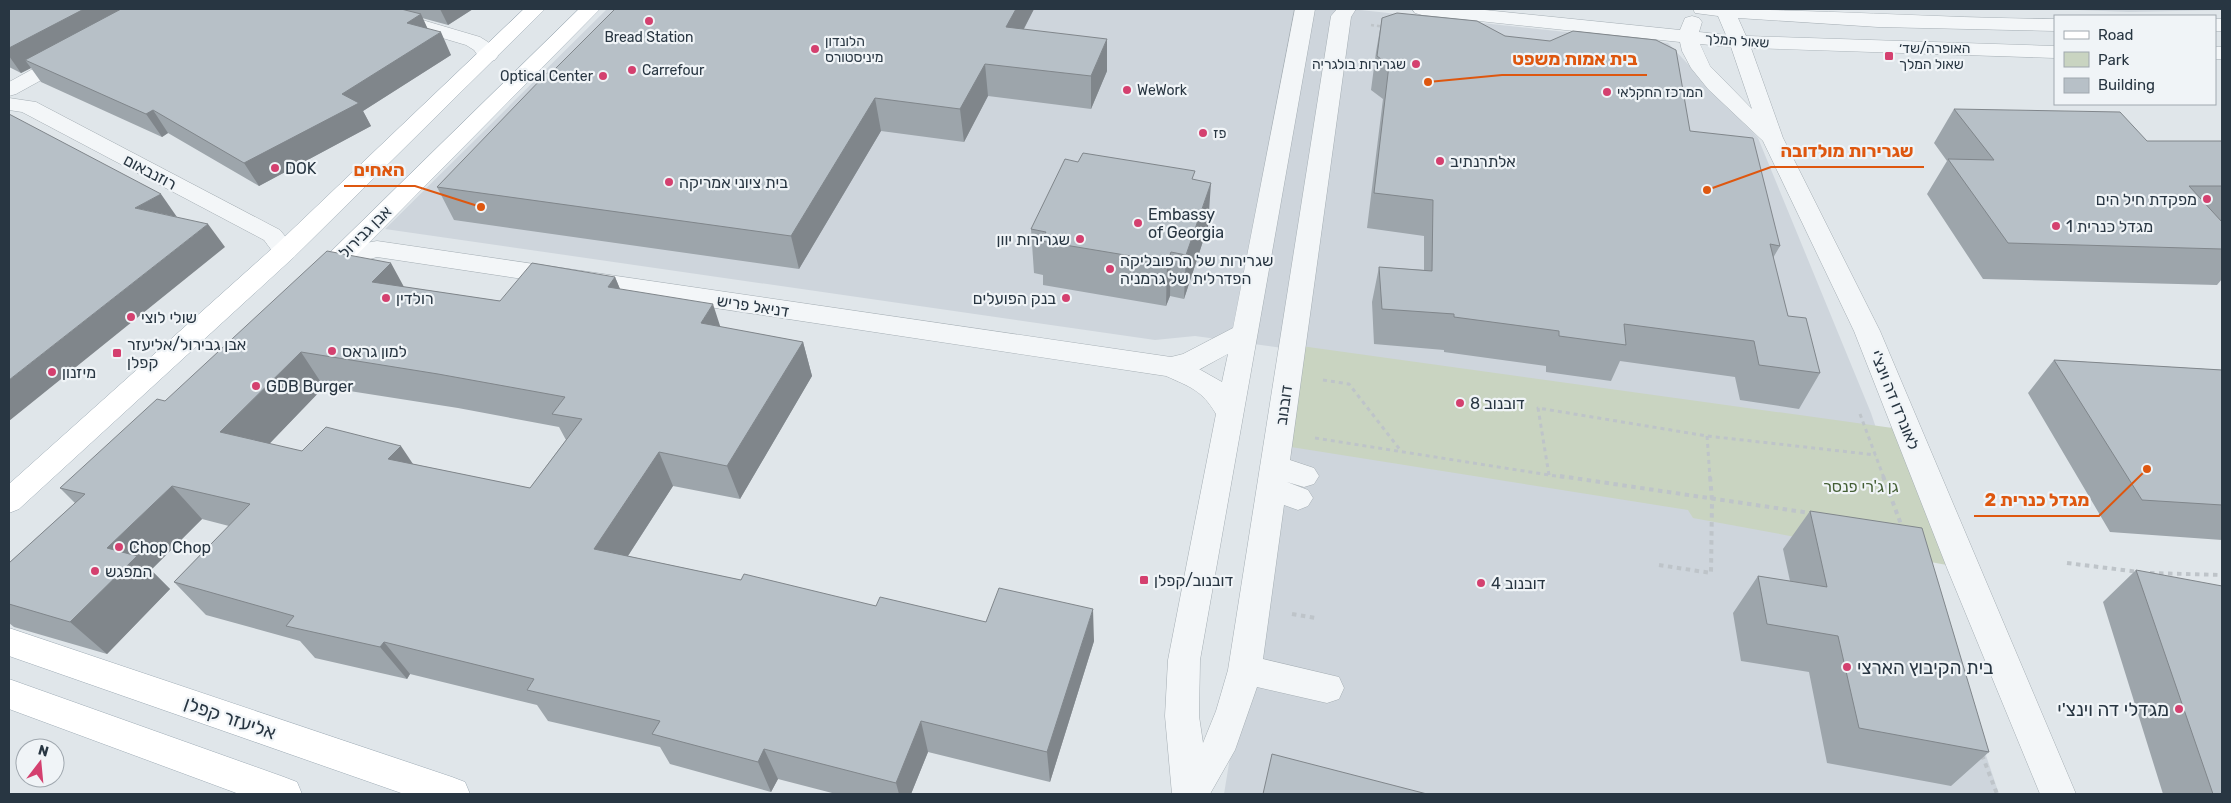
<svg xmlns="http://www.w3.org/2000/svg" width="2231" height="803" viewBox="0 0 2231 803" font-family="Rubik,'Noto Sans Hebrew',sans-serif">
	<rect width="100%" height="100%" fill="#e0e6ea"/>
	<path fill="#ced5dc" d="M607,9H1351L1668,43L1758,138L1871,413L1999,794H1224L1297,350L1195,336L1155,340L385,229Z
		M2051,9H2222V10L2129,12Z"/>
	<path fill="#c9d4c1" d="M1301,346L1907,430L1963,568L1693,518L1688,510L1291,447Z"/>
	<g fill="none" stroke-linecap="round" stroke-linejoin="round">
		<g stroke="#a5aeb4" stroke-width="1">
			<path id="minor" d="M355,9H385L480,37L488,42L498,56L495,60L488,62L481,60L474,50L466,45L358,13Z
				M1295,9H1315L1200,660L1199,716L1203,743L1216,711L1228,670L1331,16L1337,9H1356L1351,17L1290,460L1314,468L1319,476L1314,484L1304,487L1287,482L1308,490L1313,498L1308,506L1298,510L1284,505L1263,659L1339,677L1344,688L1339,699L1327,703L1257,687L1235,750L1210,794H1172L1165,716L1168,660L1216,414C1202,390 1190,387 1166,376L377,257L336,269L327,267L324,261C333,247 361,244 377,241L1171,357L1183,354L1233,328ZM1228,354L1222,382L1199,369H1200Z
				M1412,9H1475L1680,30L1685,18L1692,16L1699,18L1702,22L1699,32L1726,35L1718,16L1695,13L1693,9C1813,9 1934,18 2055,19V31L1878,27L1738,18L1746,36L2055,46V58L1751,48L1783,138L1880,331L2076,794H2040L1947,568L1854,331L1763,141L1708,89L1691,68L1682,51L1680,42L1422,15L1415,13ZM1700,44L1731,47L1752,109L1710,66Z
				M2215,19H2222V31H2215Z
				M2215,47H2222V59H2215Z
				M69,51L76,53L79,57L76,61L16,94L9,96V82L62,53Z
				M9,98L36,102L280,230L297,251L294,257C277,261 273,252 264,240L22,112L9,110Z"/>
		</g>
		<g stroke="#9facb6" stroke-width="1">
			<path id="major" d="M524,9H545L294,257L19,509L9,513V484L276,245Z
				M579,9H600L326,286L317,288L308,286L305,280L308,274Z
				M9,628L452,777L465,782L470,794H404L9,656Z
				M9,679L284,777L297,782L302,794H239L9,709Z"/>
		</g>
		<path stroke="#bec4c9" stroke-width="2.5" stroke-dasharray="3 3" stroke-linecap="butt" d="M1371,25L1385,27"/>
		<path stroke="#bec4c9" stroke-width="3" stroke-dasharray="4 4" stroke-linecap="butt" d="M1323,380L1349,384L1401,451
			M1860,414L1884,478
			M1707,436L1710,478
			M1315,438L1568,478
			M1549,475L1538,408L1707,436L1876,455"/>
		<path stroke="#bec4c9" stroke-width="4" stroke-dasharray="4.5 4.5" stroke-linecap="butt" d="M1560,476L1810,513
			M1883,476L1902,527
			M2067,563L2139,572
			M1659,565L1711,573L1712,500L1710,476
			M2150,573L2222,575
			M1292,614L1316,618
			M1982,755L1997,794"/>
		<use href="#minor" fill="#f3f6f8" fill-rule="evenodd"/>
		<use href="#major" fill="#fff" fill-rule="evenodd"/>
	</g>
	<path fill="#9da5ab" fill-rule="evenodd" d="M9,9H473L448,25L422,18L427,28L451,55L363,111L371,126L259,186L168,133L162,137L41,82L31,68L21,73L9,67Z
		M615,9H1034L1024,29L1107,71L1091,109L988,96L964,142L881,131L799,269L454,220L437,187Z
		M1382,18L1505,36L1690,131L1780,246L1773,258L1788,316L1820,373L1799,409L1740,400L1735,377L1620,361L1611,381L1546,372V366L1444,352V350L1374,344L1372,302L1379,267L1424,270V236L1367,228L1383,99L1371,90L1376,52Z
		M1954,109L2147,141H2222V279L2217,285L1983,279L1927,194L1947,161L1934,143Z
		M1194,180L1208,226L1184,299L1170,296L1166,306L1043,285V275L1034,273L1031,229Z
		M615,277L620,289L721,327L803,342L812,376L740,499L673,486L628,556L741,580L876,606L986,622L1094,641L1050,782L928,752L911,794H836L778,779L771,792L670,764L660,747L548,721L537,705L410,674L407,679L315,658L300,641L206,615L174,582L229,526L202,519L151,570L170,589L107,654L14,627L9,623V563L75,503L60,488L165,401L405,287L500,301ZM324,387L458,408L559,427L566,440L530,488L413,464L302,451L269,444Z
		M2054,360L2222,370V540L2110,532L2028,393Z
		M1810,511L1989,752L1951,786L1827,763L1809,672L1741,661L1733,613L1758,576L1790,581L1783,549Z
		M2136,570L2222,794H2163L2103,602Z"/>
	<path fill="#80868b" d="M84,9H140L25,60L31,68L21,73L9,56V48Z
		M440,9H473L448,25Z
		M1016,9H1034L1008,59L1006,27Z
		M421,14L431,36L407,23Z
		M441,32L451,55L363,111L371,126L259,186L244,163L342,94Z
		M1107,39V71L1091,109V76Z
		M985,64L988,96L964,142L960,109Z
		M875,98L881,131L799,269L791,236Z
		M153,110L168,133L162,137L146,114Z
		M1211,183L1208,226L1184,299L1186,255Z
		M161,194L177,217L135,208Z
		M208,224L225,247L9,421V380Z
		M1171,252L1170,296L1166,306L1167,262Z
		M391,263L410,298L372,282Z
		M615,277L629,311L608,287Z
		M713,304L724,338L701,323Z
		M803,342L812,376L740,499L727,466Z
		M301,352L324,387L248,466L220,432Z
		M401,446L423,479L388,459Z
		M659,452L673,486L611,582L594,549Z
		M172,486L202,519L151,570L170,589L107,654L70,622L107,548Z
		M1093,609L1094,641L1050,782L1047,752Z
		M384,642L410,674L407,679L380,647Z
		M921,721L928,752L911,794H899L896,783Z
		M764,749L778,779L771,792L758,762Z"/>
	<path fill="#b7c0c7" stroke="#80868b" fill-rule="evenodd" d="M9,9H84L9,48Z
		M121,9H401L421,14L407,23L441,32L342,94L359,103L244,163L153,110L146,114L25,60Z
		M615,9H1016L1006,27L1107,39L1091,76L985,64L960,109L875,98L791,236L437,187L547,73H551Z
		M1397,13L1477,21L1505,36L1550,41L1573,31L1656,40L1676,50L1690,131L1753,138L1780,246L1770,244L1788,316L1806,318L1820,373L1759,365L1754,341L1624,324L1626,345L1559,336V331L1454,317V314L1382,309L1379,267L1432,271L1433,200L1374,193L1389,65L1377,56L1382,18Z
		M1954,109L2120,112L2147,141H2222V186H2189L2222,222V249L2008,243L1948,159L1994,160Z
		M9,114L161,194L135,208L208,224L9,380Z
		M1083,153L1195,171L1192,179L1211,183L1186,255L1171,252L1167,262L1041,241L1046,232L1031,229L1065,159L1078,162Z
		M327,251L391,263L372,282L500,301L532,263L615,277L608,287L713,304L701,323L803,342L727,466L659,452L594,549L741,580L744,574L876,606L880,597L986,622L999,588L1093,609L1047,752L921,721L896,783L764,749L758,762L652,734L660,721L527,690L534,679L384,642L380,647L286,626L294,616L174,582L250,504L172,486L107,548L137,556L70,622L9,604V563L85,494L60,488L157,399L165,401ZM301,352L438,374L565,397L552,414L582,419L530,488L388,459L401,446L326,427L302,451L220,432Z
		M2054,360L2222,370V505L2142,500Z
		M1810,511L1922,528L1989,752L1859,728L1838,636L1767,624L1758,576L1827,587Z
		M2136,570L2222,586V794H2213Z
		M1272,754L1427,794H1263Z"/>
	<g fill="#d4406f" stroke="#f0f4f7" stroke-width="2">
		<circle cx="649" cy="21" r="5"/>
		<circle cx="815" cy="49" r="5"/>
		<rect x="1884" y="51" width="10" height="10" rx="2.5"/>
		<circle cx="1416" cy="64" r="5"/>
		<circle cx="632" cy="70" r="5"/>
		<circle cx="603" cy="76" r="5"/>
		<circle cx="1127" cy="90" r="5"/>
		<circle cx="1607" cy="92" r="5"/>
		<circle cx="1203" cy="133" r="5"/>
		<circle cx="1440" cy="161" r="5"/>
		<circle cx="275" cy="168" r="5"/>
		<circle cx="669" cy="182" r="5"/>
		<circle cx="2207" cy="199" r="5"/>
		<circle cx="1138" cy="223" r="5"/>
		<circle cx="2056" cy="226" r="5"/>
		<circle cx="1080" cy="239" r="5"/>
		<circle cx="1110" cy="269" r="5"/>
		<circle cx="386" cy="298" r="5"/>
		<circle cx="1066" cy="298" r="5"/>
		<circle cx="131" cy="317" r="5"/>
		<circle cx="332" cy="351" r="5"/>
		<rect x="112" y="348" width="10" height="10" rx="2.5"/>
		<circle cx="52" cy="372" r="5"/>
		<circle cx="256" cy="386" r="5"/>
		<circle cx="1460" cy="403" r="5"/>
		<circle cx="119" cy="547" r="5"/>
		<circle cx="95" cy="571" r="5"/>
		<rect x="1139" y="575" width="10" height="10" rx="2.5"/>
		<circle cx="1481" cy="583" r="5"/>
		<circle cx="1847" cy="667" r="5"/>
		<circle cx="2179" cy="709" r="5"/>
	</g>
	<g text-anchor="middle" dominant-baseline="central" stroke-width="4.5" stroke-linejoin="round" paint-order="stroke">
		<g font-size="14" fill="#283642" stroke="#f0f4f7" text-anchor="start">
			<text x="649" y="37" text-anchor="middle">Bread Station</text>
			<text x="825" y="41">הלונדון<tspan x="825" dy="16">מיניסטורס</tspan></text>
			<text x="1899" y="48">האופרה/שד׳<tspan x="1899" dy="16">שאול המלך</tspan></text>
			<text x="1406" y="64" text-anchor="end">שגרירות בולגריה</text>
			<text x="642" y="70">Carrefour</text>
			<text x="593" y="76" text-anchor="end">Optical Center</text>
			<text x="1137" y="90">WeWork</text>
			<text x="1617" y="92">המרכז החקלאי</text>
			<text x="1213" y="133">פז</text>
		</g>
		<g font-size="14" fill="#283642" stroke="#f0f4f7">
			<text transform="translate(1737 41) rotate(4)">שאול המלך</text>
		</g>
		<g font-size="16" fill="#283642" stroke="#f0f4f7" text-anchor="start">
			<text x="1450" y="161">אלתרנתיב</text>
			<text x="285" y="168">DOK</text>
			<text x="679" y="182">בית ציוני אמריקה</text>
			<text x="2197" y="199" text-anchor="end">מפקדת חיל הים</text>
			<text x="1148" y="214">Embassy<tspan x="1148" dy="18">of Georgia</tspan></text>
			<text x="2066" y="226">מגדל כנרית 1</text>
			<text x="1070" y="239" text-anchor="end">שגרירות יוון</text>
			<text x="1120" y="260">שגרירות של הרפובליקה<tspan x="1120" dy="18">הפדרלית של גרמניה</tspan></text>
			<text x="396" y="298">רולדין</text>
			<text x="1056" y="298" text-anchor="end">בנק הפועלים</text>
			<text x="141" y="317">שולי לוצי</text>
			<text x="127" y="344">אבן גבירול/אליעזר<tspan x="127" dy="18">קפלן</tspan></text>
			<text x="342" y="351">למון גראס</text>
			<text x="62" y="372">מיזנון</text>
			<text x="266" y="386">GDB Burger</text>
			<text x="1470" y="403">דובנוב 8</text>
			<text x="129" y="547">Chop Chop</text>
			<text x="105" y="571">המפגש</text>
			<text x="1154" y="580">דובנוב/קפלן</text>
			<text x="1491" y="583">דובנוב 4</text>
		</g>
		<g font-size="16" fill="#283642" stroke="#f0f4f7">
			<text transform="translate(150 172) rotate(28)">רוזנבאום</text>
			<text transform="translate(365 232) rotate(-45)">אבן גבירול</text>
			<text transform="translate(753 306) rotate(9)">דניאל פריש</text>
			<text transform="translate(1895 400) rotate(68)">לאונרדו דה וינצ'י</text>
			<text transform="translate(1284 405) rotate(-82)">דובנוב</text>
		</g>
		<g font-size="16" fill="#445f35" stroke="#f0f4f7">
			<text x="1861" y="486">גן ג'רי פנסר</text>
		</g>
		<g font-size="19" fill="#283642" stroke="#f0f4f7" text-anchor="start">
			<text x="1857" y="667">בית הקיבוץ הארצי</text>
			<text x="2169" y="709" text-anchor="end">מגדלי דה וינצ'י</text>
		</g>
		<g font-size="19" fill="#283642" stroke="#f0f4f7">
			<text transform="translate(230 718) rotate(19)">אליעזר קפלן</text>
		</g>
	</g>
	<path fill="none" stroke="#de570f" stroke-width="2" d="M1428 82L1502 75H1647M1707 190L1771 167H1924M481 207L415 186H344M2147 469L2099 516H1974"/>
	<g fill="#de570f" stroke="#f0f4f7" stroke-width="2">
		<circle cx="1428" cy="82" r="5"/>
		<circle cx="1707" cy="190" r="5"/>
		<circle cx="481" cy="207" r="5"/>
		<circle cx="2147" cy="469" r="5"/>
	</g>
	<g font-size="18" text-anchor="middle" font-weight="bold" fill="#de570f" stroke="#f0f4f7" stroke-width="4.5" stroke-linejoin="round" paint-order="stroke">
		<text x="1575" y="65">בית אמות משפט</text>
		<text x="1847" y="157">שגרירות מולדובה</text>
		<text x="379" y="176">האחים</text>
		<text x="2037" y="506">מגדל כנרית 2</text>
	</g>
	<rect width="2231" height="803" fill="none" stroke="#283642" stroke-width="20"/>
	<rect x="2054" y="15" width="162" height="90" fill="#f0f4f7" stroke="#a0a8af"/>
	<rect x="2064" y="31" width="25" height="8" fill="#ffffff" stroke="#a0a8af"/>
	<text x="2098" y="40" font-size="15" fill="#283642">Road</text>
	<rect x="2064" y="52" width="25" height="15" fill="#c9d4c1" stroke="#a0a8af"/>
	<text x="2098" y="65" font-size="15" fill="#283642">Park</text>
	<rect x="2064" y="78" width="25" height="15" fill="#b7c0c7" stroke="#a0a8af"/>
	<text x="2098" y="90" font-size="15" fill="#283642">Building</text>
	<g transform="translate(40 763) rotate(16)"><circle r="24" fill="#f0f4f7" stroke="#a0a8af"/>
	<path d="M0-4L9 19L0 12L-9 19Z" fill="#d4406f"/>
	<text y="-8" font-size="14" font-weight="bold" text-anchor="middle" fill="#283642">N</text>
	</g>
</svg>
